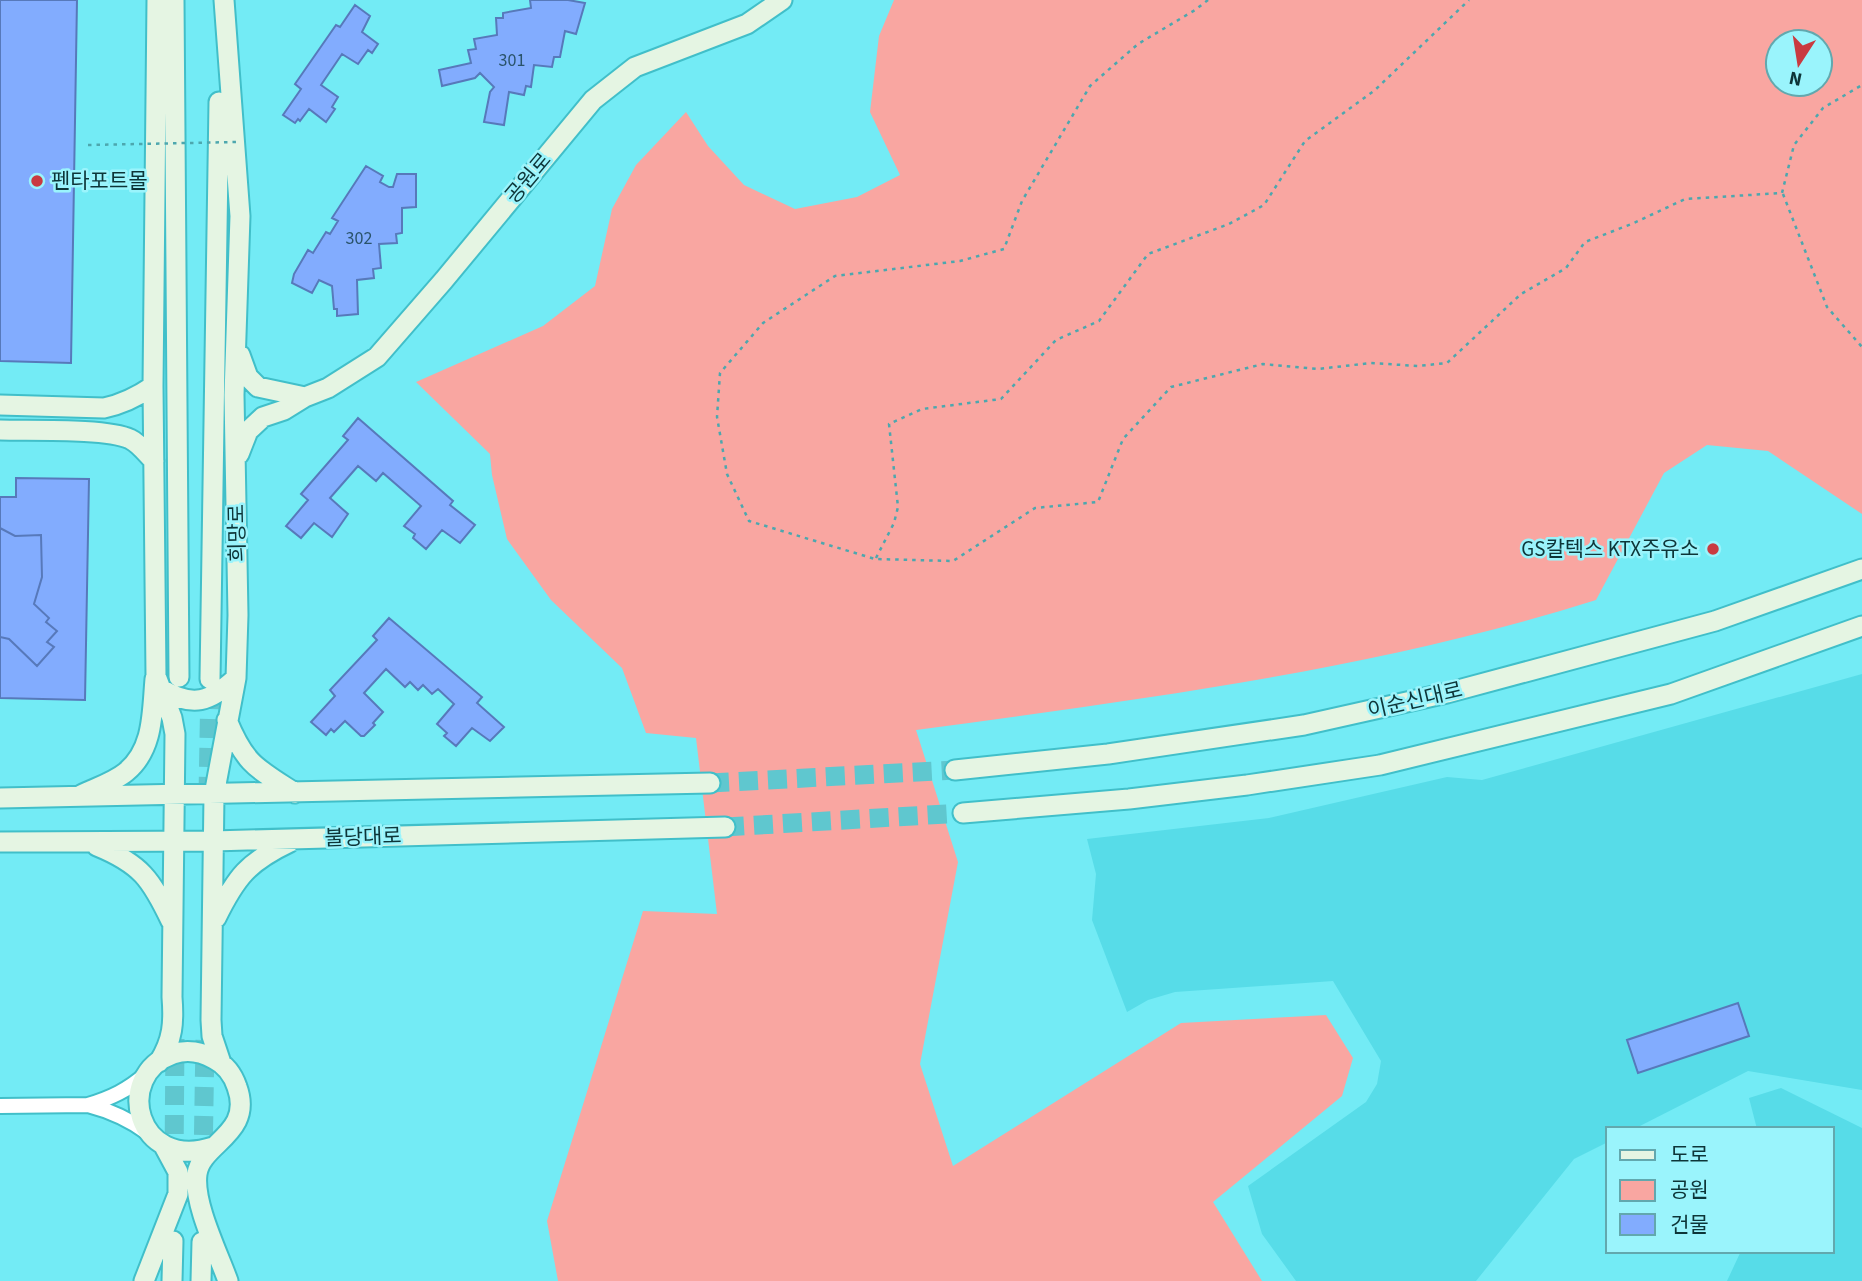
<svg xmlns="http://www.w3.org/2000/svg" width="1862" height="1281" viewBox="0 0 1862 1281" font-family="'Source Sans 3','Noto Sans KR',sans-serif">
	<rect width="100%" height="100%" fill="#73ebf5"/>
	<path fill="#57dce8" d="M1862,674V1090L1748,1071L1634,1129H1608V1142L1574,1159L1476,1281H1296L1262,1234L1248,1186L1366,1102L1377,1084L1381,1061L1333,981L1175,992L1148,1000L1127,1012L1092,920L1096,874L1087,839L1269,818L1447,777L1482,780Z
		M1781,1088L1862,1128V1281H1727L1741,1251H1832V1129H1757L1749,1098Z"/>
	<path fill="#f9a6a1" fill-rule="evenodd" d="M894,0H1862V514L1768,451L1707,445L1664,473L1596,600C1375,670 1144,699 916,730L958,862L920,1064L953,1166L1181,1023L1326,1015L1353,1058L1342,1096L1213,1202L1262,1281H558L547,1221L643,911L717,914L696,738L646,733L622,668L551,600L507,539L492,475L490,454L416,382L543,326L595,286L612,209L636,165L686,112L708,146L744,185L795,209L857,197L900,175L870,112L879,36ZM1778,42H1820V84H1778Z"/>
	<path fill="#82acfe" stroke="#5779ba" stroke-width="2" d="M0,0H77L71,363L0,361Z
		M530,0H568L585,3L576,34L565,31L560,57H554L552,67L534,65L531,87L526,86L524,95L509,92L504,125L484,122L490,92L494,87L480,73L475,78L442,86L439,70L471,63L468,50L476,49L474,39L497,35L496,18H503V13L531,8Z
		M355,5L370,16L362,32L378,44L372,53L368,50L358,64L342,54L321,85L338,97L332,107L335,109L326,122L309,109L300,121L298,119L295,123L283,115L301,89L295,84L336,25L340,27Z
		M366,166L383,176L380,182L389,187H393L397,174H416V207L402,208V233L396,234L397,243L379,244L381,268L373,269L374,278L357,280L358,314L337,316V309H334L332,286L319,280L312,293L292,283L294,274L308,250L313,253L326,232L330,234L338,221L332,218Z
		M358,418L453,501L450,505L475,525L460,543L442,530L426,549L413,538L415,534L404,526L421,506L383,473L376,481L358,466L330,498L348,514L332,537L314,523L301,538L286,526L308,500L301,494L348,440L343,436Z
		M16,478L89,479L85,700L0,698V497H16Z
		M0,528L15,536L41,535L42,577L34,604L49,618L46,622L57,631L47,642L54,647L37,666L9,639L0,637Z
		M389,618L482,697L477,703L504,727L490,741L472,728L456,746L444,736L447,733L437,724L454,704L438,689L432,694L423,685L418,690L410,682L405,687L386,669L364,693L383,712L373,723L375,725L364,736H361L345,721L334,732L331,729L326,735L311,722L335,696L330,690L377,640L373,636Z
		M1738,1003L1749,1036L1638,1073L1627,1040Z"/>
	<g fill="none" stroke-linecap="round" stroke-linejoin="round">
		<path stroke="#5fc7cf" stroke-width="19" stroke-dasharray="19 10" stroke-linecap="butt" d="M710,783L955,770
			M208,796L210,683
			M725,827L963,813
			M174,1163L175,1039
			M203,1164L205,1040"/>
		<g stroke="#41bfc9" stroke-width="18">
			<path id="street" d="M146,1074C128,1090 111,1098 88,1105C111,1111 129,1119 148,1133
				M0,1106L88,1105"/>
		</g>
		<g stroke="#41bfc9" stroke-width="23">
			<path id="secondary" d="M157,0L153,386L156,676L172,718L175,734L172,997C174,1022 173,1040 159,1062
				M174,0L179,677
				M240,355L248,377L258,387L305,397
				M0,405L104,408C123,404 137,397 153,386
				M0,430C29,431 107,428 130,439C139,443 147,454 154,461
				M239,454L248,431L263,417L284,410L305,397L328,388L377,357L444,280L593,100L635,67L747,24L782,0
				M210,679L219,102
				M161,689C193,708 210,702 236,678
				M227,720C245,764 256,768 295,793
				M955,770L1108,754L1304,725L1447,693L1715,621L1862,569
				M81,795C95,788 114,782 126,772C154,749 152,712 155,679
				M0,798L710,783
				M963,813L1129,799L1247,785L1380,765L1671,694L1862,626
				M0,842L213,841L725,827
				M97,846C141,864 151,879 171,921
				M216,918C236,877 248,862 290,842
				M221,1063L212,1036L211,1020L214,795L236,678L238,615L234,395L240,216L224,0
				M213,1147C136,1172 113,1075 173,1054C187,1049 202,1052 214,1059C226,1065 233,1075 237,1087C254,1134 201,1143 197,1174C193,1203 218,1253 228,1281
				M144,1281L178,1194V1172L164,1146
				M172,1281L173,1241
				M201,1281L202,1242"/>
		</g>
		<path stroke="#4da7ae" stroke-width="2.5" stroke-dasharray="3.5 5" stroke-linecap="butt" d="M1208,0L1195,10L1138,44L1090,86L1022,201L1004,249L960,261L835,276L763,323L720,373L717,417L727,474L749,521L875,559L953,561L1035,508L1098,502L1123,439L1171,387L1263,364L1318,369L1371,363L1418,366L1447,363L1521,294L1566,268L1585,242L1634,223L1685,199L1782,193L1794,145L1823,108L1862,85
			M1783,194L1827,307L1862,347
			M876,558L894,523L898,507L889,424L922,409L1001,399L1056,340L1099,321L1148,254L1229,224L1264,205L1305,141L1375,90L1469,0"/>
		<use href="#street" stroke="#fff" stroke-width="14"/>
		<use href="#secondary" stroke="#e5f5e3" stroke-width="19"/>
		<path stroke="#4da7ae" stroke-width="2.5" stroke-dasharray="3.5 5" stroke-linecap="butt" d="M88,145L237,142"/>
	</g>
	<g fill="#c93a40" stroke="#9af4fc" stroke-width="2.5">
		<circle cx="37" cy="181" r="7"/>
		<circle cx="1713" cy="549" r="7"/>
	</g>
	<g text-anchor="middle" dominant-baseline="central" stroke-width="5" stroke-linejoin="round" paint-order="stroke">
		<g font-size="18" fill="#2a536a">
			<text x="512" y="60">301</text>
			<text x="359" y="238">302</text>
		</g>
		<g font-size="21" fill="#0d3538" stroke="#9af4fc">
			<text transform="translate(528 178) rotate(-50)">공원로</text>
			<text transform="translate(237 533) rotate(-91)">희망로</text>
			<text transform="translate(1415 700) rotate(-13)">이순신대로</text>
			<text transform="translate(363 837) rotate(-2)">불당대로</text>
		</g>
		<g font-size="21" fill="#0d3538" stroke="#9af4fc" text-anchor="start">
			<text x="51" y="181">펜타포트몰</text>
			<text x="1699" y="549" text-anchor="end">GS칼텍스 KTX주유소</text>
		</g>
	</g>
	<rect x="1606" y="1127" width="228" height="126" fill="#9af4fc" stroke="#62a8ae" stroke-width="2"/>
	<rect x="1620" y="1150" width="35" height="10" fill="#e5f5e3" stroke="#62a8ae" stroke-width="2"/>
	<text x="1670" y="1162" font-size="21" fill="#0d3538">도로</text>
	<rect x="1620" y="1180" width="35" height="21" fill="#f9a6a1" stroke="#62a8ae" stroke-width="2"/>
	<text x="1670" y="1197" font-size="21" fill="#0d3538">공원</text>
	<rect x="1620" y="1214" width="35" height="21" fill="#82acfe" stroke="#62a8ae" stroke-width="2"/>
	<text x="1670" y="1232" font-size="21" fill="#0d3538">건물</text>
	<g transform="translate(1799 63) rotate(192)"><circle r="33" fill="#9af4fc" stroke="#62a8ae" stroke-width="2"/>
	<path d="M0-5L12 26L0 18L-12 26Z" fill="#c93a40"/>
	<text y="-10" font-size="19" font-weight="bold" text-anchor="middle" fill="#0d3538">N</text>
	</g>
</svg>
